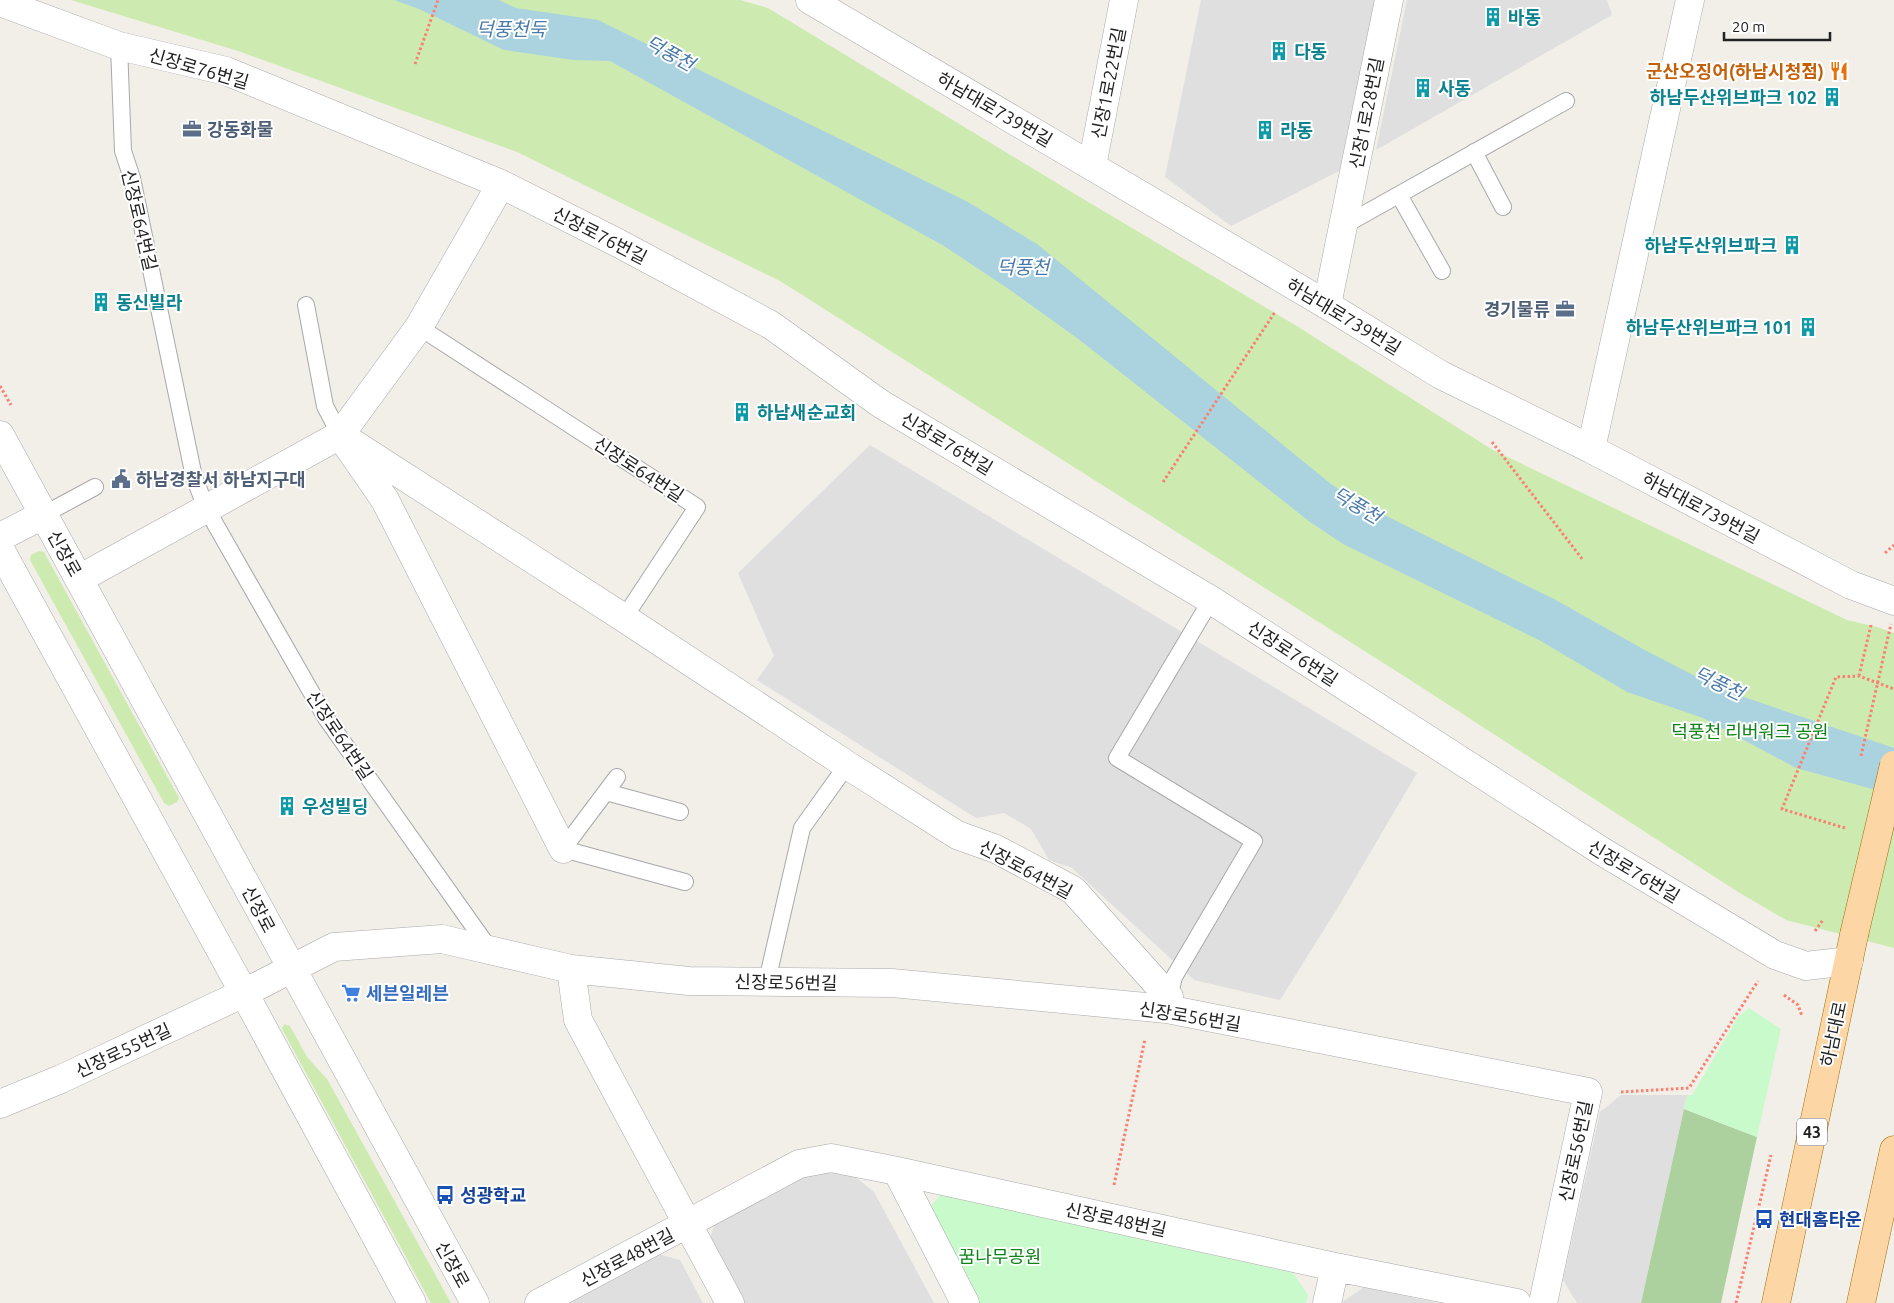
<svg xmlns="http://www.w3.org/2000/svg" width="1894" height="1303" viewBox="0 0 1894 1303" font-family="Ubuntu,'Noto Sans KR',sans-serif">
	<rect width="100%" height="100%" fill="#f2efe9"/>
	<path fill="#e0dfdf" d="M1201,0H1375L1343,169L1231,226L1165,177Z
		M1407,0H1607L1612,15L1376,150Z
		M870,445L1417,773L1340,904L1280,1000L1194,980L1072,868L1049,860L1031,829L1004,813L976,818L757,680L774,656L738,573Z
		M1621,1095H1687L1641,1303H1577L1563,1280L1600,1112Z
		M822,1172L853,1175L874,1192L934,1303H740L708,1245L716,1220L791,1180Z
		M655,1253L680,1260L703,1303H563Z
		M1364,1287L1428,1301L1438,1303H1341Z"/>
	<path fill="#cdebb0" d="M71,0H740L768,8L1080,197L1295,325L1493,450L1847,620L1877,627L1894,633V948L1786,920L1738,892L1404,676L780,281L517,152L238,51Z
		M39,551L44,552L179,798L177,802L169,806L164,803L30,560L31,555Z
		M284,1024L290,1026L307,1057L327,1079L451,1303H431L282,1029Z"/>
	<path fill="#add19e" d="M1684,1109L1757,1137L1721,1303H1641Z"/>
	<path fill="#c8facc" d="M1749,1008L1781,1029L1757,1137L1684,1109L1687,1095H1692L1738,1017Z
		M940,1195L1293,1273L1308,1295L1306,1303H971L923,1216Z"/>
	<path fill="#aad3df" d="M394,0H499L516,8L598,20L968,202L1037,244L1331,484L1362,504L1554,599L1643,649L1720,689L1894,748V795L1796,768L1703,718L1627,692L1539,640L1343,544L1310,522L1081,341L1010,290L944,246L610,61L573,60L504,50L419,9Z"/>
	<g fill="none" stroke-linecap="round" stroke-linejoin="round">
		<g stroke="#a9a9a9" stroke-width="18">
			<path id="service" d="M119,46L123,151L132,178L194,477L206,508L326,718L491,951
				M1474,152L1503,207
				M1399,195L1442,271
				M1343,226L1566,101
				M306,305L325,406L340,435
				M419,327L697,507L624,618
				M43,515L95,487
				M617,777L563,849L685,882
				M606,792L680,812
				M767,981L802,828L847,765
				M1169,997L1174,977L1254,841L1117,758L1211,600"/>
		</g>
		<g stroke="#a9a9a9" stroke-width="29">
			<path id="minor" d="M810,0L1327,305L1441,375L1591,449L1851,585L1894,601
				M0,2L119,46L226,71L501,184L618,243L771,325L881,404L1211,600L1603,852L1775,955L1806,966L1849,961
				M1092,166L1124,0
				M501,184L419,327L340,435L385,500L563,849
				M1327,305L1389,0
				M1591,449L1690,0
				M79,579L340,435L624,618L847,765L957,835L996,849L1073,890L1169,997L1167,1009
				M571,969L578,1020L730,1303
				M0,1104L61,1079L244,993L334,947L442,939L571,969L689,981L892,983L1167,1009L1588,1092L1543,1303
				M897,1171L965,1303
				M539,1303L799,1164L831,1158L897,1171L1335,1267L1517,1303
				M1327,1303L1335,1267"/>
		</g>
		<g stroke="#a9a9a9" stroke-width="29">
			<path id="tertiary" d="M0,435L475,1303
				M0,537L43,515
				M0,549L244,993L412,1303"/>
		</g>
		<g stroke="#a06b00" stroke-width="29">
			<path id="primary" d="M1776,1303L1854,935
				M1861,1303L1894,1150"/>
		</g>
		<path stroke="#fa8072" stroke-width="3" stroke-dasharray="2.5 2.5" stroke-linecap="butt" d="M415,64L438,0
			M0,386L11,405
			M1492,442L1583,560
			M1163,482L1275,312
			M1885,553L1894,545
			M1859,676L1871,625
			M1845,828L1782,809L1836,677L1859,676L1894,689
			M1815,931L1823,920
			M1784,995L1798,1005L1802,1016
			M1621,1092L1689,1088L1758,981
			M1114,1185L1145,1039
			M1736,1303L1771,1155"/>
		<use href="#service" stroke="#fff" stroke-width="16"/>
		<use href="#minor" stroke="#fff" stroke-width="28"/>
		<use href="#tertiary" stroke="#fff" stroke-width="28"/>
		<use href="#primary" stroke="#fcd6a4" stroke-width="28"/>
		<g stroke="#a06b00" stroke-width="29" stroke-linecap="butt">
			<path id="primary-bridge" d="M1854,935L1894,765"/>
		</g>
		<path stroke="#fa8072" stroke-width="3" stroke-dasharray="2.5 2.5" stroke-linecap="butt" d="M1861,756L1891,624"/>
		<use href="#primary-bridge" stroke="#fcd6a4" stroke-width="28"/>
	</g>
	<defs>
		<g id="building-bare" transform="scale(1.5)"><path d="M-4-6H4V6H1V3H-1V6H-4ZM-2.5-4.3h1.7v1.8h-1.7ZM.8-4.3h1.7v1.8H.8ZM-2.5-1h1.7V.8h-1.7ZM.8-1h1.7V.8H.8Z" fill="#0f9aa8" stroke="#fff" stroke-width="2.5" paint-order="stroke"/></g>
		<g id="restaurant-bare" transform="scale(1.5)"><path d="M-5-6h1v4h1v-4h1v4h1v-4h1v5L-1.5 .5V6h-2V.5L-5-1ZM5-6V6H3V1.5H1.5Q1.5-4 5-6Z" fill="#e8710a" stroke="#fff" stroke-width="2.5" paint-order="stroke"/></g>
		<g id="office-bare" transform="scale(1.5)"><path d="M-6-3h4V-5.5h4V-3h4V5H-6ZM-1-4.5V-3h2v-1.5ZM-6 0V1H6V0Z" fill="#5c6f8a" stroke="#fff" stroke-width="2.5" paint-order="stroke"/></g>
		<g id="civic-bare" transform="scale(1.5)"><path d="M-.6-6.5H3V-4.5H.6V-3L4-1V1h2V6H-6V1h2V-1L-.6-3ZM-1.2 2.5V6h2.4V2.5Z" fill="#5c6f8a" stroke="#fff" stroke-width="2.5" paint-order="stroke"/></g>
		<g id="supermarket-bare" transform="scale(1.5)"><path d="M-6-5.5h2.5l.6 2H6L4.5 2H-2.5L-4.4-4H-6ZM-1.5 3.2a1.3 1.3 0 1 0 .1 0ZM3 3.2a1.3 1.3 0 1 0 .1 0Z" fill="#3f7fe0" stroke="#fff" stroke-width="2.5" paint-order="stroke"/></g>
		<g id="bus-bare" transform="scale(1.5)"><path d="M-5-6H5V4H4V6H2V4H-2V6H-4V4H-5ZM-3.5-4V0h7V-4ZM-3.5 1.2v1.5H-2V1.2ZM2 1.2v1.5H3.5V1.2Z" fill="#1a4fb4" stroke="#fff" stroke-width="2.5" paint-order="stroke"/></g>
	</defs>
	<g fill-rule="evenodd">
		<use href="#building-bare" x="1493" y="17"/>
		<use href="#building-bare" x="1279" y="51"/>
		<use href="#restaurant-bare" x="1839" y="71"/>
		<use href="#building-bare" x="1423" y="88"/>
		<use href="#building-bare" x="1832" y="97"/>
		<use href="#office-bare" x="192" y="129"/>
		<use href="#building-bare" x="1265" y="130"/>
		<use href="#building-bare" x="1792" y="245"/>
		<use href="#building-bare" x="101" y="302"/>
		<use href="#office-bare" x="1565" y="309"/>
		<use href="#building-bare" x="1808" y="327"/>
		<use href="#building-bare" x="742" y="412"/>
		<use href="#civic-bare" x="121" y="479"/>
		<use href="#building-bare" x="287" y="806"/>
		<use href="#supermarket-bare" x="351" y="993"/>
		<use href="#bus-bare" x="445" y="1195"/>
		<use href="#bus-bare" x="1764" y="1219"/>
	</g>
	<g text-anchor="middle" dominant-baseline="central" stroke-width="4" stroke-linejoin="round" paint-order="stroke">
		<rect fill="#fff" stroke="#646464" stroke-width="1" x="1797" y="1118.5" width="30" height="27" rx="4"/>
		<g font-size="16" font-weight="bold" fill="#222">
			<text x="1812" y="1132">43</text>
		</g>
		<g font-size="18" font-weight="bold" fill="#0d838f" stroke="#fff" text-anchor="start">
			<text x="1508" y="17">바동</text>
			<text x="1294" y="51">다동</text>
			<text x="1438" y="88">사동</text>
			<text x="1817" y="97" text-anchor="end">하남두산위브파크 102</text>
			<text x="1280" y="130">라동</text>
			<text x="1777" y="245" text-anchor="end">하남두산위브파크</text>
			<text x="116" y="302">동신빌라</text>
			<text x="1793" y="327" text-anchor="end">하남두산위브파크 101</text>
			<text x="757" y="412">하남새순교회</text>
			<text x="302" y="806">우성빌딩</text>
		</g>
		<g font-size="18" fill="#222" stroke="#fff">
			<text transform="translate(199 68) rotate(16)">신장로76번길</text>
			<text transform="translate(1108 83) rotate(-79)">신장1로22번길</text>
			<text transform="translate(995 109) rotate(30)">하남대로739번길</text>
			<text transform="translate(1366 113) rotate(-79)">신장1로28번길</text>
			<text transform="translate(140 220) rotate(77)">신장로64번길</text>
			<text transform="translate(600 235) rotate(27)">신장로76번길</text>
			<text transform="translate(1344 316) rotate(31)">하남대로739번길</text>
			<text transform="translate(947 443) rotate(31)">신장로76번길</text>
			<text transform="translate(639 469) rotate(33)">신장로64번길</text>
			<text transform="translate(1701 507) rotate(28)">하남대로739번길</text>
			<text transform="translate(65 553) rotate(61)">신장로</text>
			<text transform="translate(1293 653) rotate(33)">신장로76번길</text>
			<text transform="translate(340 735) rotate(56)">신장로64번길</text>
			<text transform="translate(1026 869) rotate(28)">신장로64번길</text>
			<text transform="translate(1634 871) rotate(31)">신장로76번길</text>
			<text transform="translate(259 909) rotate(62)">신장로</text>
			<text transform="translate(786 982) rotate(1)">신장로56번길</text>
			<text transform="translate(1190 1016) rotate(9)">신장로56번길</text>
			<text transform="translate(1833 1034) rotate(-78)">하남대로</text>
			<text transform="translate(123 1050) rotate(-25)">신장로55번길</text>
			<text transform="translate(1575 1151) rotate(-78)">신장로56번길</text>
			<text transform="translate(1116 1219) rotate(12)">신장로48번길</text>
			<text transform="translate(627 1257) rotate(-28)">신장로48번길</text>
			<text transform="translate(453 1264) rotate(61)">신장로</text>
		</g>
		<g font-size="18" font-weight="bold" fill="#c56008" stroke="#fff" text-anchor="end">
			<text x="1824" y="71">군산오징어(하남시청점)</text>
		</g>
		<g font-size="18" font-weight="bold" fill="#4e5e75" stroke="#fff" text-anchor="start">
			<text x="207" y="129">강동화물</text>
			<text x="1550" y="309" text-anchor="end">경기물류</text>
			<text x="136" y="479">하남경찰서 하남지구대</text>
		</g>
		<g font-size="18" fill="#0c8416" stroke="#fff">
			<text x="1750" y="731">덕풍천 리버워크 공원</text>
			<text x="1000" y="1256">꿈나무공원</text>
		</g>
		<g font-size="18" font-weight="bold" fill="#366cbe" stroke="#fff" text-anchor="start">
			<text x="366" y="993">세븐일레븐</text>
		</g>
		<g font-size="18" font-weight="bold" fill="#164399" stroke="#fff" text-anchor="start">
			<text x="460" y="1195">성광학교</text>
			<text x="1779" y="1219">현대홈타운</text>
		</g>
		<g font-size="19" font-style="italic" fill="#4a7aab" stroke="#fff">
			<text x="511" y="29">덕풍천둑</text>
			<text transform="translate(670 53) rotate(29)">덕풍천</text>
			<text x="1023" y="267">덕풍천</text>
			<text transform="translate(1357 505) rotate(31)">덕풍천</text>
			<text transform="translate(1719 683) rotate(26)">덕풍천</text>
		</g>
	</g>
	<path d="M1724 32v8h106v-8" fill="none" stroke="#222222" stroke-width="2.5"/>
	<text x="1732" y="32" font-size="15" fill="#222222" stroke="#ffffff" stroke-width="4" paint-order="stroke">20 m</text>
</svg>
